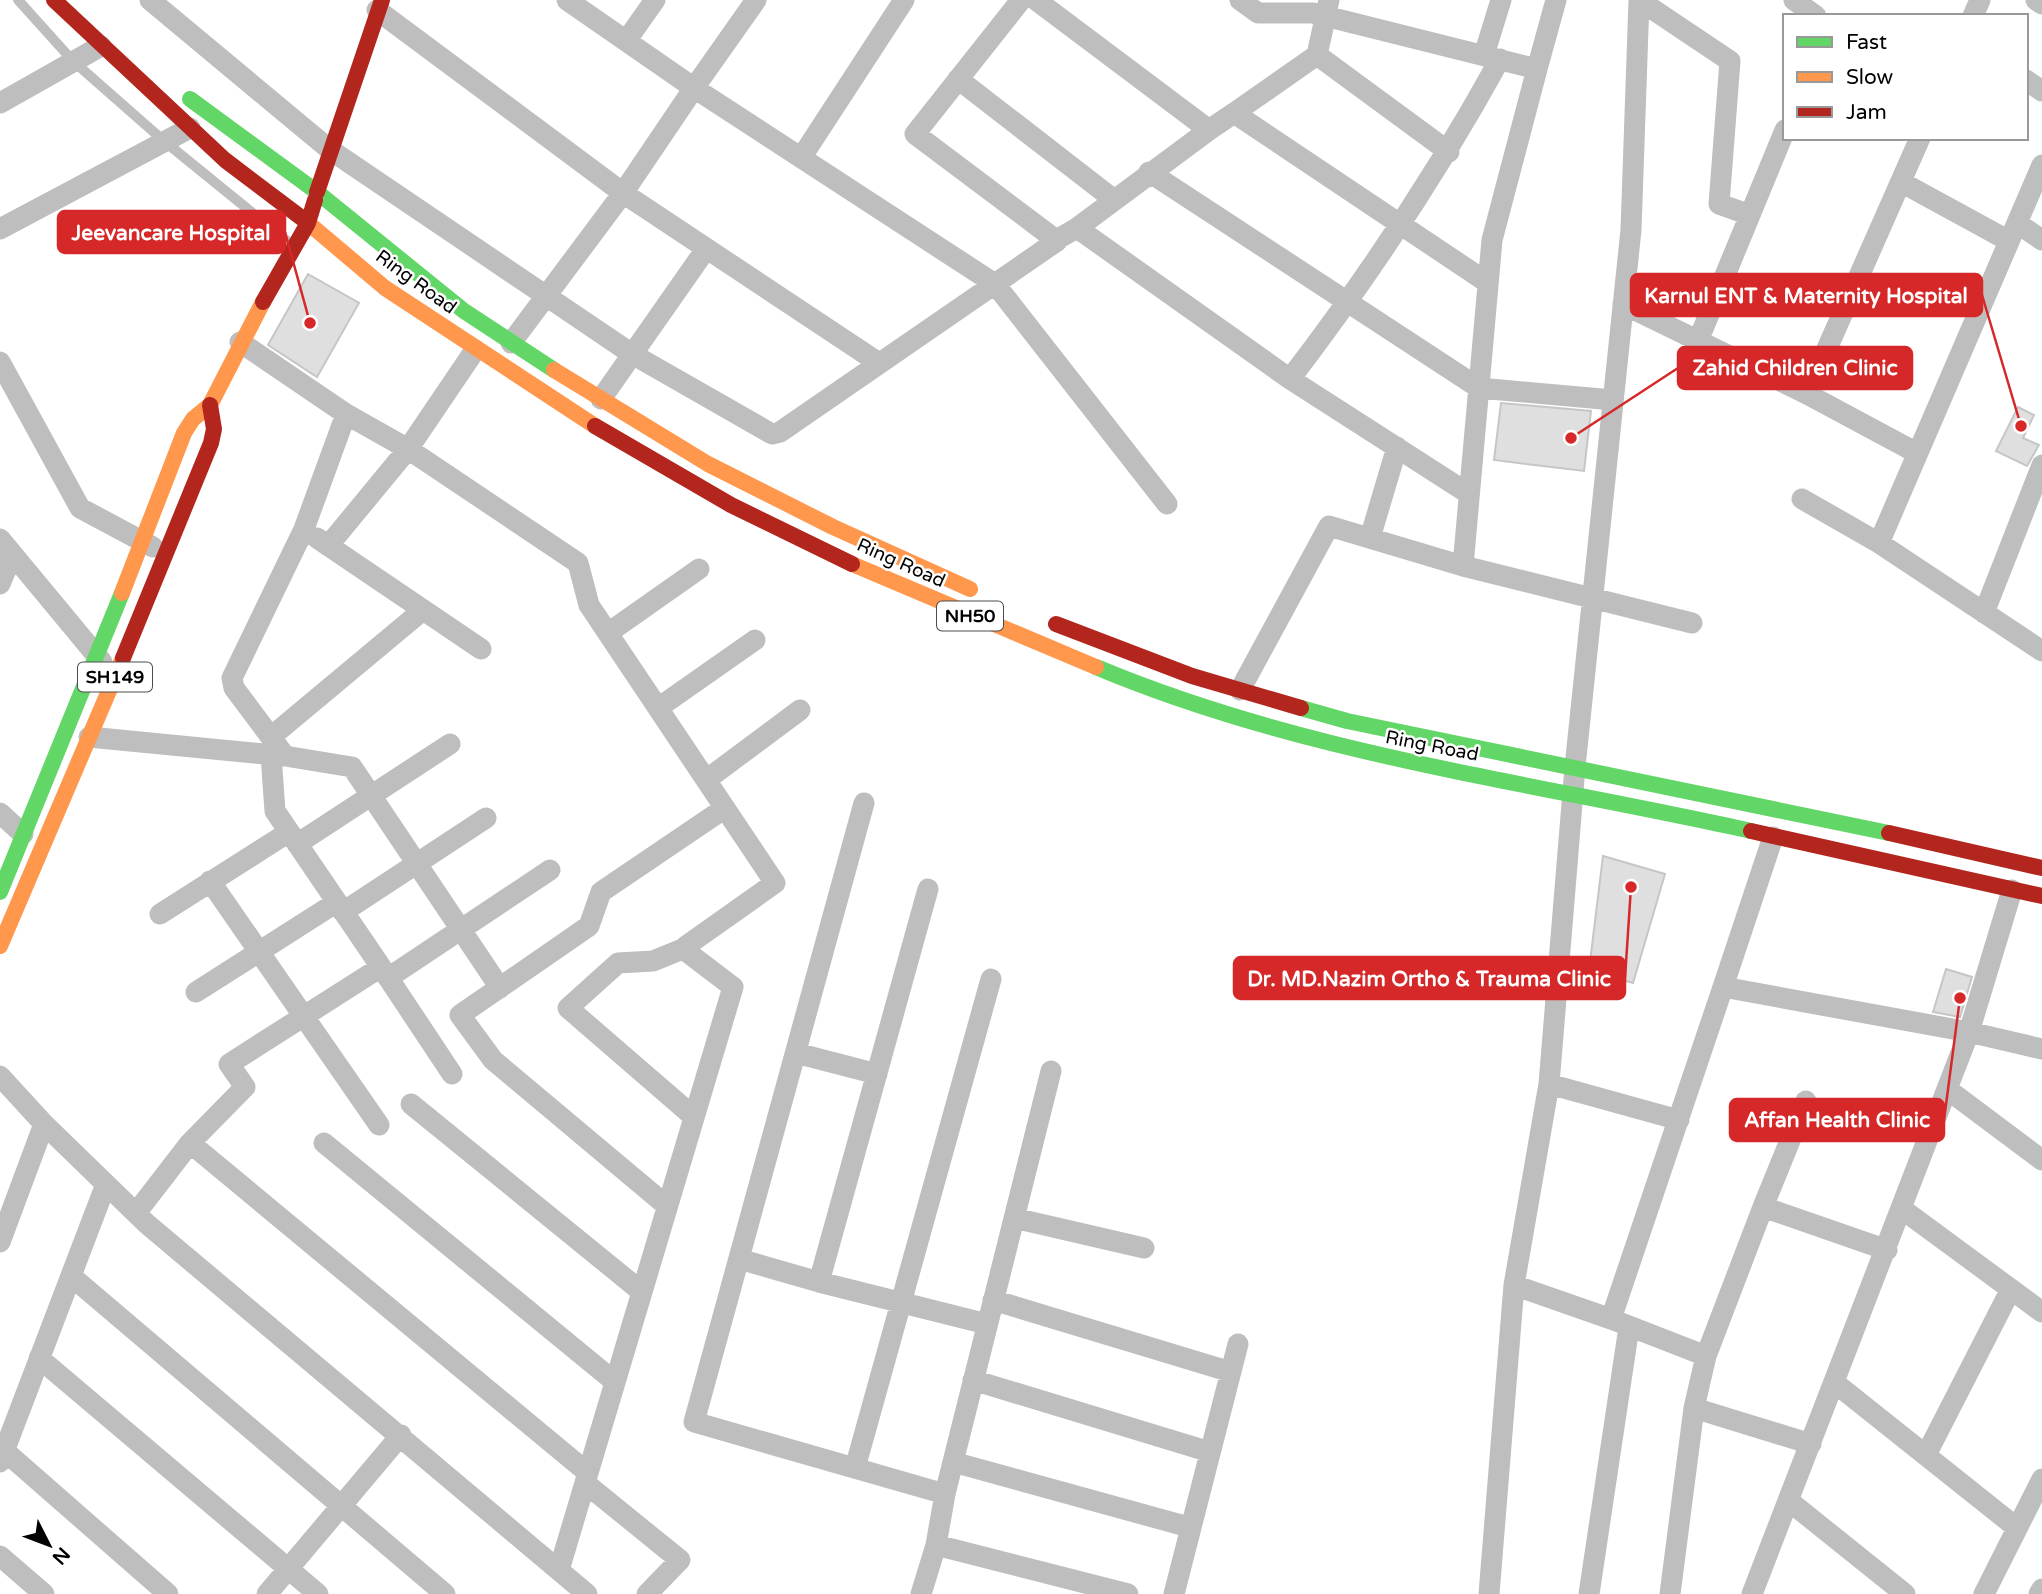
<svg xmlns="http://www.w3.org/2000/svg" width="2042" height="1594" viewBox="0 0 2042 1594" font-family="'Varela Round',sans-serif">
	<rect width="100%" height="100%" fill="#fff"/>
	<path fill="#dfdfdf" stroke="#c6c6c6" stroke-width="2" d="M308,274L359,303L317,377L268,345Z
		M1501,403L1591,411L1584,471L1494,460Z
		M2018,407L2034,415L2023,438L2039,445L2027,466L1996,451Z
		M1603,856L1665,874L1633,983L1589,970Z
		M1946,969L1972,977L1960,1017L1933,1012Z"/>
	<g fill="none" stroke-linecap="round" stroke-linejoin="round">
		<path stroke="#bebebe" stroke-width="10" d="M18,0L73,61L164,141L292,245"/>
		<path stroke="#bebebe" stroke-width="21" d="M150,0L329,149L632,354L772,434L780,432L1057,241
			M567,0L694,88L756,0
			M1021,0L915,134L1056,240L1077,228L1209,130
			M1036,0L1209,130L1234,113L1488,283
			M1240,0L1258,13H1313L1537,69L1556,0
			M1639,0L1730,61L1719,204L1750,215
			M1794,0L1816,16
			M2036,0L2042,4
			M377,10L623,193L879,363
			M1973,16L1980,0
			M626,41L655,0
			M1317,55L1329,0
			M1484,55L1501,0
			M1537,69L1492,240L1463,566L1692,623
			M958,79L1113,199
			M2026,80L2042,91
			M0,103L101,46
			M1234,113L1317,55L1449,152
			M801,158L904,0
			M1149,172L1479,388L1613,400
			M1901,182L2009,241
			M2017,223L2042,240
			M1077,228L1290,379
			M0,229L190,128
			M1623,304L1807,394L1920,138
			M1698,341L1785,130
			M240,342L346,414L408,449L578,563L589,605L775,883L686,946L687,952L733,987L559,1570
			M511,343L623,193L694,88L995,284L1167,504
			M0,362L80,508L153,547
			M1807,394L1917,453
			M601,399L706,249
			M1469,494L1290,379C1368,277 1438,172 1500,59
			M1802,499L1879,543L2042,165
			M317,538L481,649
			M1370,538L1397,447
			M0,539L102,662
			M1879,543L2042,651
			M328,546L408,449L475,350
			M0,584L12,555
			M1984,613L2042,465
			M608,633L699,569
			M1240,690L1329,526L1463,566
			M658,708L755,640
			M272,736L423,610
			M89,737L285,756L352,767L500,988
			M271,755L275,811L381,967
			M285,756L234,688L232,678L304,529L346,414
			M706,780L800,710
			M864,803L694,1422L945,1494
			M0,813L23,834
			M1773,837L1723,987L1969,1032L2042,1049
			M297,844L450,744
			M210,881L379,1125
			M343,912L486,818
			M160,914L289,832
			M685,948L653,961L618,963L568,1008L694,1117
			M388,978L550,870
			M196,992L337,902
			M796,1053L877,1074
			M1051,1071L945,1494L936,1545L1128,1594
			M0,1076L44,1124L147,1224L587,1594
			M1549,1084L1679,1120
			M1947,1089L2042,1160
			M411,1104L642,1292
			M190,1143L588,1473
			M324,1143L615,1382
			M667,1206L493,1060L460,1015L589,926L601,892L725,808
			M1763,1207L1806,1101
			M1902,1209L2042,1312
			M136,1213L190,1143L245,1087L229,1064L381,967L452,1074
			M1014,1218L1144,1248
			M0,1242L44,1124
			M739,1259L819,1282L928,889
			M71,1276L445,1594
			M819,1282L987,1324
			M1514,1285L1611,1319L1723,987
			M993,1300L1231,1372
			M1611,1319L1706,1356L1763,1207L1887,1250
			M39,1358L318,1594
			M973,1380L1210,1452
			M1835,1383L2017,1528
			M1694,1408L1811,1444
			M0,1447L168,1594
			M1926,1455L2011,1289
			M0,1462L106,1184
			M953,1462L1189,1527
			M855,1468L991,979
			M585,1483L680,1560L647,1594
			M1789,1501L1905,1594
			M0,1556L44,1594
			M267,1594L401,1435
			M921,1594L936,1545
			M1174,1594L1238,1344
			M1489,1594L1514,1285L1549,1084L1575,767L1631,230L1639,0
			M1589,1594L1629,1327
			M1670,1594L1694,1408L1706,1356
			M1752,1594L1969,1032L2012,890
			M1984,1594L2042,1479
			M2039,1594L2042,1589"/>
		<path stroke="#63d668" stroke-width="16" d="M190,99L317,192L464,311L554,370
			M1096,667C1306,755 1531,782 1751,831
			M1301,708L1347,721L1889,833
			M0,892L122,593"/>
		<path stroke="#ff974d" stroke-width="16" d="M307,222L385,288L595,426
			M554,370L708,464L833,527L970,589
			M852,564L1096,667
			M122,593L184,433L193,419L210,405L263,302
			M0,946L123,658"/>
		<path stroke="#b3261e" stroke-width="16" d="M54,0L225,160L307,222
			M317,192L382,0
			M263,302L308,223L315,200
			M595,426L731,505L852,564
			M1056,624L1192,676L1301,708
			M123,658L211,443L214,429L210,405
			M1751,831L2042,896
			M1889,833L2042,868"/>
	</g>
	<g text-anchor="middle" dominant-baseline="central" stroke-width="5" stroke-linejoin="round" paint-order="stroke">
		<g fill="#fff" stroke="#4c4c4c" stroke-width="2">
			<rect x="937" y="601.5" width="66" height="29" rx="5"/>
			<rect x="78" y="662.5" width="74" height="29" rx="5"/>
		</g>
		<g font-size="18" font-weight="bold" fill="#000">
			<text x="970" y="616">NH50</text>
			<text x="115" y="677">SH149</text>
		</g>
		<g font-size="19" fill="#000" stroke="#fff">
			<text transform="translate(416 282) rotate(36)">Ring Road</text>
			<text transform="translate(901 563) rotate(24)">Ring Road</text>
			<text transform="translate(1432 746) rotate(11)">Ring Road</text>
		</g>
	</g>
	<path fill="none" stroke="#d62828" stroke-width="2.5" d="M310 323L285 232M2021 426L1982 295M1571 438L1678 368M1631 887L1625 978M1960 998L1944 1120"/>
	<g fill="#d62828" stroke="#fff" stroke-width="2.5">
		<circle cx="310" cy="323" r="7"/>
		<circle cx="2021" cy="426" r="7"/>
		<circle cx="1571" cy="438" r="7"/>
		<circle cx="1631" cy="887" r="7"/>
		<circle cx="1960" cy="998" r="7"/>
	</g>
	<g fill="#d62828" stroke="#d62828" stroke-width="2.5">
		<rect x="58" y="211" width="227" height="42" rx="7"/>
		<rect x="1631" y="274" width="351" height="42" rx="7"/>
		<rect x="1678" y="347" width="234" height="42" rx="7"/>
		<rect x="1234" y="957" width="391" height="42" rx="7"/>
		<rect x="1730" y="1099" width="214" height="42" rx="7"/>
	</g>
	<g font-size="21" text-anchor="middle" font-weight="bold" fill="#fff">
		<text x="171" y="240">Jeevancare Hospital</text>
		<text x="1806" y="303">Karnul ENT &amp; Maternity Hospital</text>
		<text x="1795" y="375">Zahid Children Clinic</text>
		<text x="1429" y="986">Dr. MD.Nazim Ortho &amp; Trauma Clinic</text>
		<text x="1837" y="1127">Affan Health Clinic</text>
	</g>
	<rect x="1783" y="14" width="245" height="126" fill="#ffffff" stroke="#999999" stroke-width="2"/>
	<rect x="1797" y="37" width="35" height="10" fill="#63d668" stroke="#999999" stroke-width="2"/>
	<text x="1846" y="49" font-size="21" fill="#000000">Fast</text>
	<rect x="1797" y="72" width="35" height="10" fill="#ff974d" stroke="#999999" stroke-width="2"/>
	<text x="1846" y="84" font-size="21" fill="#000000">Slow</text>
	<rect x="1797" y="107" width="35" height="10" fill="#b3261e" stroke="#999999" stroke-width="2"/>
	<text x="1846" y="119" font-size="21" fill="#000000">Jam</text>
	<g transform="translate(49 1545) rotate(132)" stroke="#ffffff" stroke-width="5" paint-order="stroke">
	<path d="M0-5L12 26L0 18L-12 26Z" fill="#000000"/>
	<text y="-10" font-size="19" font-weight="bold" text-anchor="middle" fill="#000000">N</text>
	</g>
</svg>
